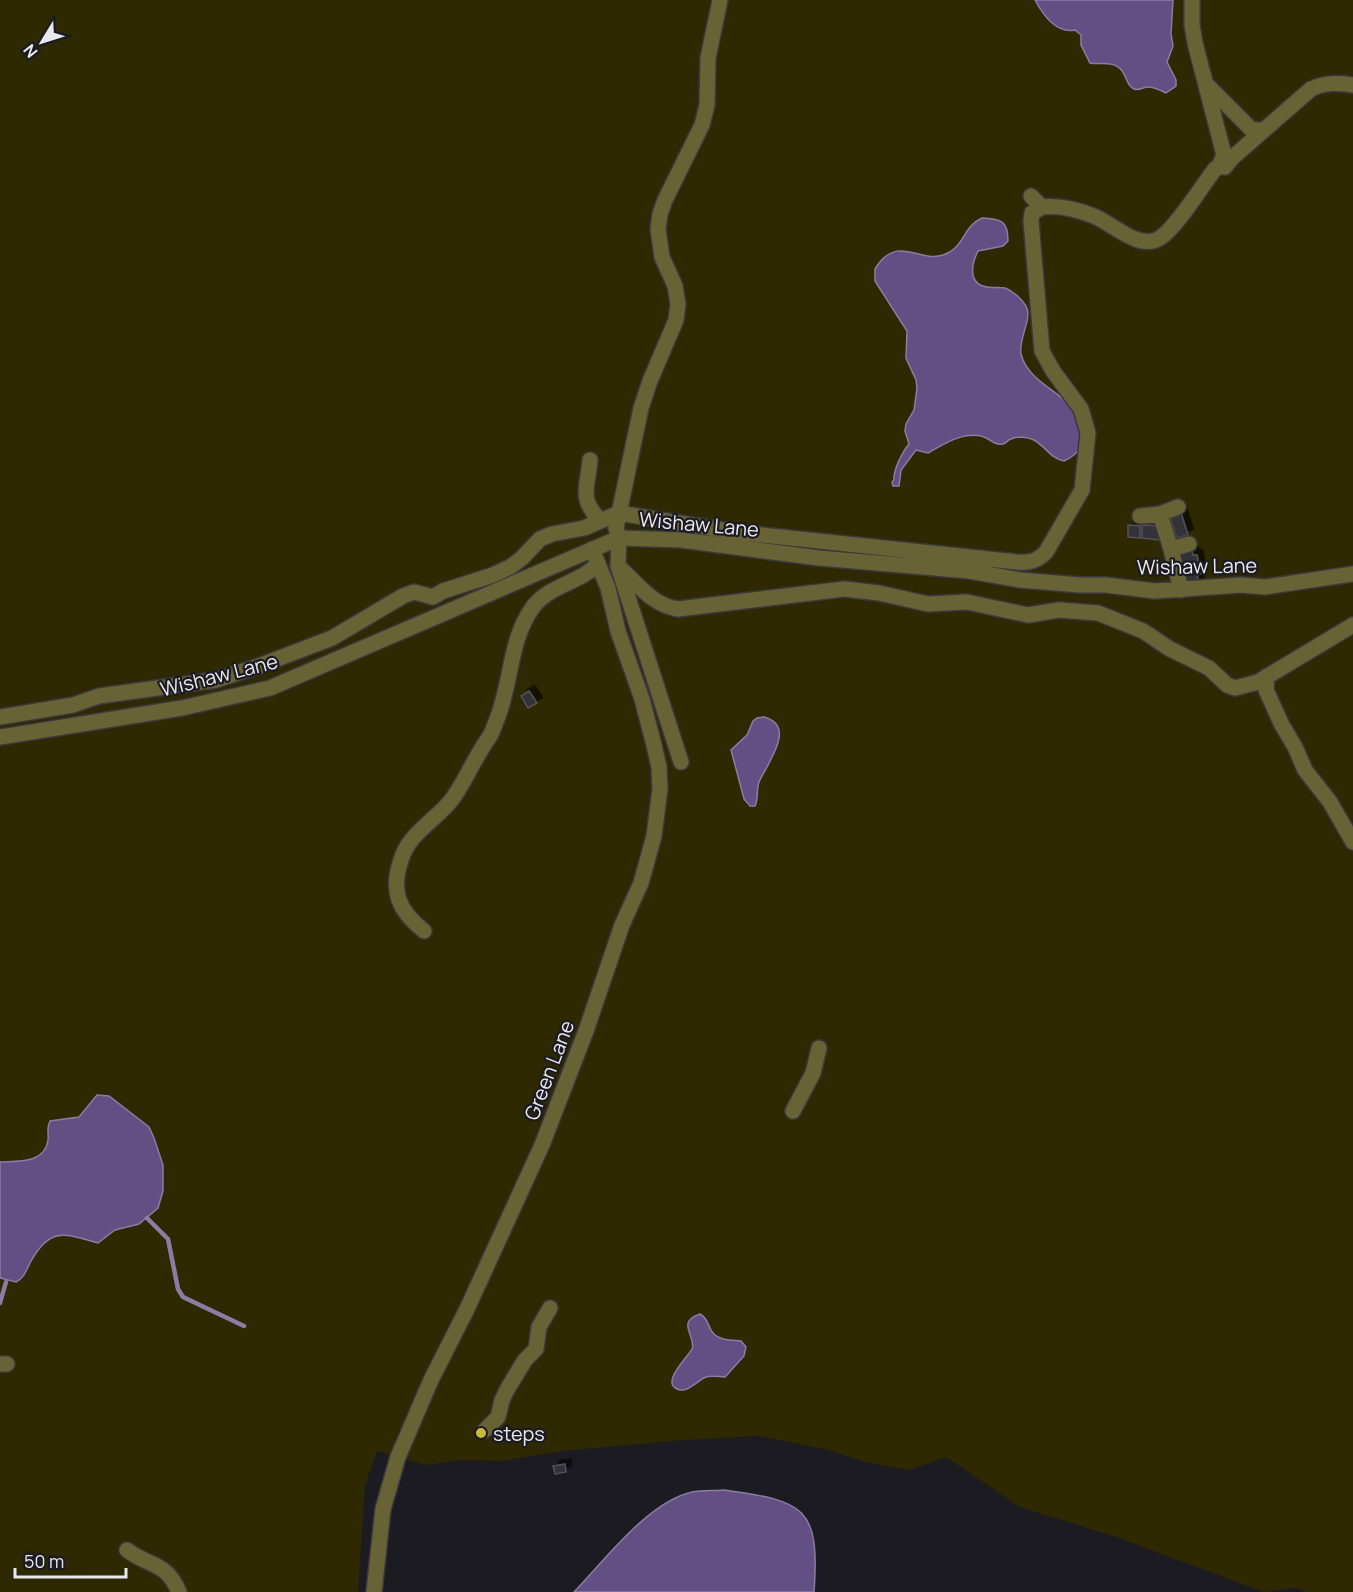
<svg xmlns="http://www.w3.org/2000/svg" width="1353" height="1592" viewBox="0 0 1353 1592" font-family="Manrope,sans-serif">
	<defs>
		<filter id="shadow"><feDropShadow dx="5.5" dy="-5.5" stdDeviation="0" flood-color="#0009"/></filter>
	</defs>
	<rect width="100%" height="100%" fill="#1d1b22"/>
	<path fill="#2e2900" d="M0,0H1353V1592H1306L1297,1588L1264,1592L1113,1536L1020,1507L946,1457L909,1470L865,1462L828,1450L759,1436L683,1440L562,1451L501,1461L460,1460L426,1465L377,1451L365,1485L358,1592H0Z"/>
	<path fill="#624f83" stroke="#8a7da3" stroke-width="1.5" d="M1035,0H1173L1171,34L1173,46L1167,62L1176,80V86L1166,93C1162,91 1153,87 1148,87C1143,87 1140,91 1134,89C1125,85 1127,72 1118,67C1110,61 1099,65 1090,63L1081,45V35L1075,30C1056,34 1043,15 1035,0Z
		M982,218C1001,219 1008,220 1008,241L1003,246L978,251C971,265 968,284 987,287C992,288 1000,287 1005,288C1013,291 1022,299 1026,306C1033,318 1018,339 1021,354C1027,379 1055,389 1071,406C1080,416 1086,443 1076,453C1073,456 1068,459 1064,461C1051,459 1045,446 1034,440C1028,437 1017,436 1011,439C1005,441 1009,442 1003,444C994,446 990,438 981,436C962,432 944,444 928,453L916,450L901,470L899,486H893L892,482L894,480C893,470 903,451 909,444L905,431L906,424L914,410L917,388L916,380L906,358L907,331L875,281V269C897,233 918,263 943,255C965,248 962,227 982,218Z
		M764,717C798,726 766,765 759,782C756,790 759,798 755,806H750L744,799L731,750L747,735L753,721L757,718Z
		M97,1095L109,1096L149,1127L154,1138L163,1165V1191L158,1208L139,1224L115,1230L98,1243C64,1233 49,1227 30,1263C26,1271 24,1278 16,1282L0,1278V1162C17,1161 45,1164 48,1140C49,1131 46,1130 50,1121L79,1117Z
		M700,1314C709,1319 707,1326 713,1333C720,1341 733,1340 741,1341L746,1347L744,1356L725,1377C719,1377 712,1375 706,1377C698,1380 687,1394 677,1389C661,1382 688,1357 692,1349C697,1337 675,1322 700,1314Z
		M724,1490C805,1501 820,1507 814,1592H574C605,1560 648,1502 692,1492C702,1490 714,1491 724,1490Z"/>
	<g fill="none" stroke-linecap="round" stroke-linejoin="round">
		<path stroke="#8a7da3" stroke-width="4.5" d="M147,1218L168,1239L178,1289L183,1297L244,1326
			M0,1303L6,1282"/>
	</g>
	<path fill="#333038" stroke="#535159" stroke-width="1.5" filter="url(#shadow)" d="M1181,513L1188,535L1177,538L1170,516Z
		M1128,525L1140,526V538L1128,537Z
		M1142,525L1160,526L1159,540L1142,538Z
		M1192,551L1193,555H1197L1201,574L1197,575L1199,583L1185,586L1179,553Z
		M529,691L537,703L528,708L521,696Z
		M565,1464L566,1472L555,1474L553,1466Z"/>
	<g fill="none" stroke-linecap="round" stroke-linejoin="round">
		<g stroke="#3a383e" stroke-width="18">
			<path id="minor" d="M1192,0V25L1195,43L1224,155L1219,166
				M1206,84L1252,130H1263
				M1042,207C1060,205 1079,210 1096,217C1114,225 1140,251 1160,238C1176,228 1202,186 1215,169L1219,166L1225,167L1232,158L1311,89C1325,82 1337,83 1353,85
				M590,460C588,487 578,498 600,520
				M1160,514L1171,549L1181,590
				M1140,516L1160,514L1178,507
				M1171,549L1189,544
				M620,568C639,585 652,605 678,609L844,589L879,593L928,604L967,602L1028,615L1059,610L1098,613L1143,631L1170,649L1209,668L1227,685L1235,688L1258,682L1353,625
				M1267,676L1266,690L1282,725L1295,747L1305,770L1330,802L1353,842
				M0,717L73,705L99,696L216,680L256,667L332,638L403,596L414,592L433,597L443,591L493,575L510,567L522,558L540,539L552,534L584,528L619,513L734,532L1017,562C1030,563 1037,561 1046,552L1082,490L1088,433L1081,409L1053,371L1042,351L1031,221L1032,213L1042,207L1031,196
				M0,737L182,708L270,688L619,538L681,540L819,558L969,571L1020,580L1080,585H1106L1155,591L1241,585L1265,587L1353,574
				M681,762L618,566L619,538L616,528L641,408L650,381L676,320L678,304L675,286L662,257L658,229L660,214L665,200L702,125L707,105L708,58L720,0
				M424,931C399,911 390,892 401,860C409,832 437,820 453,798C467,778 476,755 490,736C493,731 495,724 497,719C512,682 509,640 533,607C548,586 579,583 597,565
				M793,1111L813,1073L819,1048
				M0,1364H7
				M485,1430L498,1417L502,1400L508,1388L525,1360L536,1349L539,1327L550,1308
				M127,1550C149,1567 166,1561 179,1592
				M374,1592L383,1509L398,1457L431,1380L467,1309L542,1145L586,1031L622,925L641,883L654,836L660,789L659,767L654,745L642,699L618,631L608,588L592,549"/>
		</g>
		<use href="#minor" stroke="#686335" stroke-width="15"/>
	</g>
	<circle fill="#c9ba3a" stroke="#1d1b22" stroke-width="2" cx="481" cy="1433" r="6"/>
	<g text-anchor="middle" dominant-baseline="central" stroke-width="4.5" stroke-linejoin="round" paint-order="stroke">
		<g font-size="20" fill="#e9e8ed" stroke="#1d1b22">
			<text transform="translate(699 524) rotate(5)">Wishaw Lane</text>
			<text transform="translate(1197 566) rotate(-1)">Wishaw Lane</text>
			<text transform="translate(219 675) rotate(-14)">Wishaw Lane</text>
			<text transform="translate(549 1070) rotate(-69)">Green Lane</text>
		</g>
		<g font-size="20" fill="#e9e8ed" stroke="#1d1b22" text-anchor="start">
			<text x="493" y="1433">steps</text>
		</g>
	</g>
	<g transform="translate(42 42) rotate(232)" stroke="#1d1b22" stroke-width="4.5" paint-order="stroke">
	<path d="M0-4.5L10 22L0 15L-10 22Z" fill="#e9e8ed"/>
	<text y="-9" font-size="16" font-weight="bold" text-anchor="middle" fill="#e9e8ed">N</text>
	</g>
	<path d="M15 1568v9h111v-9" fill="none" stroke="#e9e8ed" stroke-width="3"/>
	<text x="24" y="1568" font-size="18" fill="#e9e8ed" stroke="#1d1b22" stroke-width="4.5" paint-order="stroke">50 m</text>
</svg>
